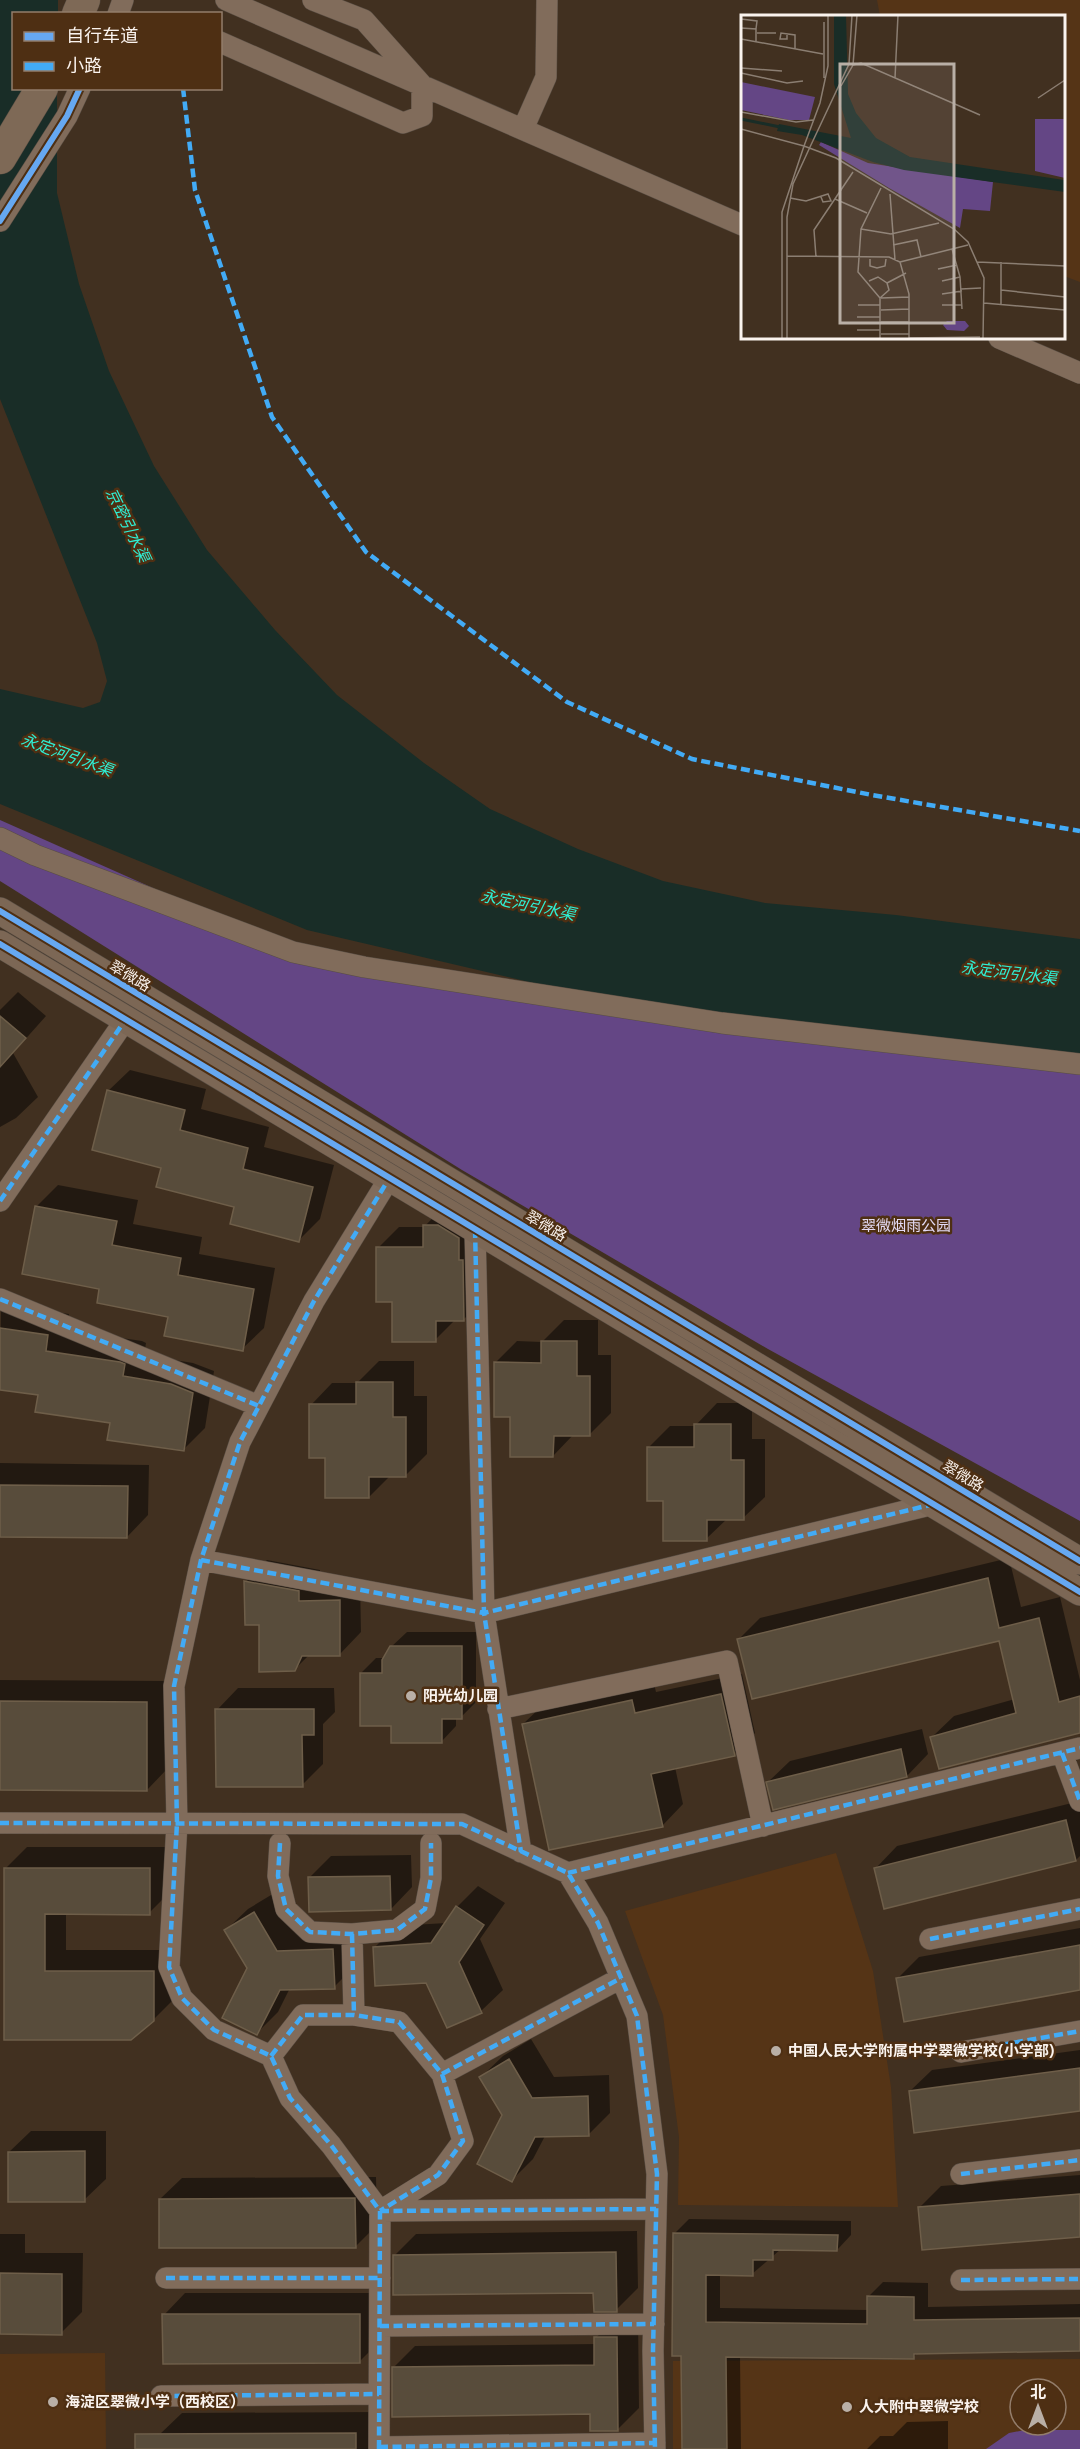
<svg xmlns="http://www.w3.org/2000/svg" width="1080" height="2449" viewBox="0 0 1080 2449" font-family="Figtree,'Noto Sans SC',sans-serif">
	<rect width="100%" height="100%" fill="#413020"/>
	<path fill="#553416" fill-rule="evenodd" d="M877,0H1080V282L1064,276V16H880Z
		M836,1853L873,1971L891,2087L898,2207L678,2205L679,2137L663,2015L625,1911Z
		M105,2353L106,2449H0V2354Z
		M1080,2359V2449H673V2361ZM1020,2389H1056V2425H1020Z"/>
	<path fill="#644685" d="M0,820L268,939L739,1032L1080,1069V1521L768,1349L462,1170L0,881Z
		M1025,2430H1080V2449H986L1009,2433Z"/>
	<path fill="#192d27" d="M0,0H58V13L14,14V88L57,89V193L79,284L109,371L154,466L207,550L275,630L337,695L424,763L490,809L578,849L663,881L765,903L896,915L1080,939V1056L610,1001L307,930L0,804V689L83,708L100,702L107,681L97,643L0,399Z"/>
	<path fill="#0007" d="M18,992L46,1016L13,1053L38,1097L16,1118L0,1127V1010Z
		M130,1070L206,1089L201,1109L269,1127L264,1147L334,1165L320,1219L298,1241L162,1167L108,1091Z
		M58,1185L138,1200L133,1224L202,1237L199,1254L275,1268L264,1328L242,1349L169,1316L101,1288L36,1207Z
		M446,1204H460L485,1298L464,1319H456L435,1340L393,1301L378,1248L399,1227H424Z
		M1,1304L69,1314L67,1330L142,1341L146,1343L144,1355L193,1363L214,1371L205,1428L184,1449L40,1394L0,1388Z
		M564,1320H598V1355H611V1413L590,1434H574L553,1456L511,1416L495,1363L517,1341L542,1342Z
		M379,1361H414V1396H427V1454L405,1476H390L369,1497L327,1457L311,1405L332,1383H357Z
		M717,1403H752V1439H765V1497L743,1518H728L706,1539L664,1500L649,1447L670,1426H695Z
		M0,1463L149,1465L148,1515L127,1537L0,1535Z
		M1009,1558L1021,1607L1060,1597L1080,1680V1731L932,1737L954,1716L1015,1699L1000,1639H739L760,1618Z
		M267,1560L320,1570V1580L360,1579L361,1632L340,1654L309,1655L295,1669L246,1582Z
		M407,1632H476V1702L461,1717H456V1726L442,1741L393,1725L361,1673L376,1658H385L391,1647Z
		M742,1674L755,1733L734,1754L675,1767L683,1804L662,1826L523,1724L545,1703L653,1679L656,1692Z
		M0,1680L168,1681V1768L147,1790L0,1788Z
		M238,1688H334L335,1712L323,1724V1764L302,1785L217,1710Z
		M922,1729L928,1754L907,1776L768,1782L790,1761Z
		M1080,1801V1856L1076,1860L876,1868L897,1846Z
		M27,1847H170V1892L149,1913H66V1950H175V1998L153,2020L6,2039V1868Z
		M411,1855L412,1887L391,1909L309,1878L331,1856Z
		M478,1886L505,1903L480,1939L503,1990L481,2011L427,1981L374,1948L396,1926L446,1923L457,1907Z
		M276,1892L299,1930L354,1928L355,1966L334,1987L290,1988L278,2012L257,2033L249,1968L226,1930L248,1909Z
		M1080,1928V1989L898,1978L919,1957Z
		M531,2039L554,2077L609,2075L610,2113L589,2134L545,2136L533,2159L512,2180L504,2115L481,2077L503,2056Z
		M1080,2050V2110L910,2091L932,2070Z
		M31,2131H106V2179L84,2200L9,2152Z
		M1080,2175V2236L920,2207L941,2186Z
		M376,2177L377,2225L356,2246L160,2199L182,2178Z
		M689,2219L851,2221V2235L837,2250L781,2249L752,2274H720V2308L868,2310V2297L883,2282L928,2283V2307L1080,2304V2350L918,2352L913,2358L740,2355L741,2449H807H683L682,2355L675,2233Z
		M637,2231L638,2288L616,2310L595,2291L394,2256L416,2234Z
		M0,2234H25V2253H83L82,2312L61,2333H0Z
		M185,2293H381V2340L359,2362L164,2315Z
		M617,2316H638L639,2408L618,2429L591,2413L394,2367L415,2346L596,2344V2338Z
		M377,2412V2449H160V2434L182,2413Z
		M948,2421V2449H867L880,2436H893L907,2422Z"/>
	<path fill="#584c3b" stroke="#6e5e49" stroke-width="1.5" d="M0,1016L26,1038L0,1067Z
		M107,1090L185,1110L180,1130L248,1148L243,1169L313,1187L299,1242L230,1224L234,1207L156,1187L161,1168L92,1150Z
		M35,1206L117,1221L112,1245L181,1258L178,1275L254,1289L243,1351L164,1336L168,1317L97,1303L99,1289L22,1274Z
		M423,1225H438L459,1238V1260H463L464,1321H436V1342H392V1302H376V1247H423Z
		M0,1328L48,1335L46,1351L120,1362L125,1364L123,1376L171,1384L193,1393L184,1451L107,1440L110,1423L35,1412L38,1395L0,1390Z
		M541,1341H577V1376H590V1436H554L553,1457H510V1417H494V1362L541,1363Z
		M356,1382H393V1417H406V1477H369V1498H325V1458H309V1404H356Z
		M694,1424H731V1460H744V1520H707V1541H663V1501H647V1447H694Z
		M0,1485L128,1486L127,1538L0,1537Z
		M988,1578L999,1628L1039,1618L1059,1702L1080,1696V1733L939,1769L930,1737L1016,1713L999,1641L752,1699L737,1639Z
		M244,1581L299,1591V1601L340,1600V1656H302L295,1671L259,1672V1625H245Z
		M390,1646H462V1719H442V1743H391V1726H360V1673H382V1660Z
		M721,1694L735,1756L651,1774L663,1827L549,1850L522,1724L632,1700L635,1713Z
		M0,1701L147,1702V1791L0,1790Z
		M215,1709H314V1735H302L303,1787H216Z
		M901,1749L907,1777L773,1810L766,1782Z
		M1066,1820L1076,1861L884,1909L874,1868Z
		M4,1868H150V1915L45,1914V1971H154V2021L131,2040H4Z
		M390,1876L391,1910L309,1912L308,1877Z
		M456,1906L484,1925L459,1962L482,2013L447,2028L426,1983L375,1986L373,1947L431,1943Z
		M254,1912L277,1951L333,1949L335,1989L280,1990L257,2035L222,2018L247,1968L224,1930Z
		M1080,1945V1990L904,2022L896,1978Z
		M509,2059L532,2098L588,2096L589,2136L535,2137L512,2182L477,2164L502,2115L479,2077Z
		M1080,2068V2111L914,2133L909,2091Z
		M85,2151V2202H8V2152Z
		M1080,2194V2237L922,2250L918,2207Z
		M355,2198L356,2248H159V2199Z
		M673,2233L838,2235L837,2251L773,2250V2260H753V2276L706,2275V2322L867,2324V2296L914,2297V2320L1080,2318V2351L914,2354V2359L726,2357L727,2449H682L681,2356H672Z
		M616,2252L617,2312H594L593,2293L393,2295V2255Z
		M0,2273L62,2274V2335L0,2334Z
		M162,2314H360V2363L163,2364Z
		M594,2337H617L618,2431H590V2414L392,2417V2367L594,2365Z
		M356,2433V2449H135V2434Z"/>
	<g fill="none" stroke-linecap="round" stroke-linejoin="round">
		<g stroke="#584d43" stroke-width="22">
			<path id="minor" d="M226,0L742,225
				M118,14L123,0
				M220,42L403,123L422,116V85L364,20L313,0
				M523,129L546,77L547,0
				M0,221L67,116L80,88
				M999,338L1080,373
				M0,838L35,855L293,952L364,967L722,1023L1080,1064
				M0,1201L126,1019
				M475,1229L484,1613L521,1852
				M0,1299L259,1406
				M201,1560L484,1613L934,1504
				M498,1709L727,1661L763,1826
				M1062,1753L1080,1801
				M0,1823L462,1824L568,1873L598,1923L637,2016L657,2174L653,2351L655,2449
				M280,1843L278,1876L286,1909L310,1932L352,1934L397,1930L425,1909L431,1878V1843
				M568,1873L1080,1748
				M352,1934L354,2015
				M930,1939L1080,1909
				M961,2052L1080,2031
				M271,2056L303,2015H354L399,2022L442,2074L463,2141L438,2175L380,2211
				M442,2074L621,1978
				M961,2174L1080,2160
				M381,2211L656,2209
				M166,2278H380
				M961,2280L1080,2279
				M380,2326L654,2324
				M161,2396L379,2394
				M379,2447L655,2443
				M379,2449L380,2211L331,2145L290,2098L271,2056L214,2030L182,1998L169,1967L177,1823L174,1686L201,1560L240,1442L314,1301L390,1177"/>
		</g>
		<g stroke="#584d43" stroke-width="28">
			<path id="major" d="M0,911L1080,1561
				M0,944L1080,1592"/>
		</g>
		<g stroke="#584d43" stroke-width="33">
			<path id="highway" d="M78,14L84,0
				M0,158L42,88"/>
		</g>
		<use href="#minor" stroke="#816c5b" stroke-width="21"/>
		<use href="#major" stroke="#7c6755" stroke-width="27"/>
		<use href="#highway" stroke="#7e6956" stroke-width="32"/>
		<path stroke="#42abf6" stroke-width="4.5" stroke-dasharray="9 4.5" stroke-linecap="butt" d="M183,88L195,190L272,417L366,552L567,702L692,759L872,795L1080,831
			M0,1201L126,1019
			M475,1229L484,1613L521,1852
			M0,1299L259,1406
			M201,1560L484,1613L934,1504
			M1062,1753L1080,1801
			M0,1823L462,1824L568,1873L598,1923L637,2016L657,2174L653,2351L655,2449
			M280,1843L278,1876L286,1909L310,1932L352,1934L397,1930L425,1909L431,1878V1843
			M568,1873L1080,1748
			M352,1934L354,2015
			M930,1939L1080,1909
			M961,2052L1080,2031
			M271,2056L303,2015H354L399,2022L442,2074L463,2141L438,2175L380,2211
			M442,2074L621,1978
			M961,2174L1080,2160
			M380,2211L656,2209
			M166,2278H380
			M961,2280L1080,2279
			M380,2326L654,2324
			M161,2396L379,2394
			M379,2447L655,2443
			M379,2449L380,2211L331,2145L290,2098L271,2056L214,2030L182,1998L169,1967L177,1823L174,1686L201,1560L240,1442L314,1301L390,1177"/>
		<g stroke="#4e2f13" stroke-width="10">
			<path id="cycleway" d="M0,221L67,116L80,88
				M0,911L1080,1561
				M0,944L1080,1592"/>
		</g>
		<use href="#cycleway" stroke="#66a8f1" stroke-width="6"/>
	</g>
	<g fill="#b9afa6" stroke="#4e2f13" stroke-width="2">
		<circle cx="411" cy="1696" r="6"/>
		<circle cx="776" cy="2051" r="6"/>
		<circle cx="53" cy="2402" r="6"/>
		<circle cx="847" cy="2407" r="6"/>
	</g>
	<g text-anchor="middle" dominant-baseline="central" stroke-width="5" stroke-linejoin="round" paint-order="stroke">
		<g font-size="15" fill="#faf3ee" stroke="#4e2f13">
			<text transform="translate(130 976) rotate(31)">翠微路</text>
			<text transform="translate(546 1226) rotate(31)">翠微路</text>
			<text transform="translate(963 1476) rotate(31)">翠微路</text>
		</g>
		<g font-size="15" fill="#e4dbf5" stroke="#4e2f13">
			<text x="906" y="1226">翠微烟雨公园</text>
		</g>
		<g font-size="15" font-weight="bold" fill="#faf3ee" stroke="#4e2f13" text-anchor="start">
			<text x="423" y="1696">阳光幼儿园</text>
			<text x="788" y="2051">中国人民大学附属中学翠微学校(小学部)</text>
			<text x="65" y="2402">海淀区翠微小学（西校区）</text>
			<text x="859" y="2407">人大附中翠微学校</text>
		</g>
		<g font-size="16" font-style="italic" fill="#2ef0d6" stroke="#4e2f13">
			<text transform="translate(128 525) rotate(64)">京密引水渠</text>
			<text transform="translate(67 755) rotate(20)">永定河引水渠</text>
			<text transform="translate(528 905) rotate(12)">永定河引水渠</text>
			<text transform="translate(1009 973) rotate(7)">永定河引水渠</text>
		</g>
	</g>
	<g transform="translate(741 15)">
		<rect width="324" height="324" fill="#413020"/>
		<path d="M0,67L74,82L68,105H48L0,95ZM294,104H324V163L294,156ZM80,127L127,148L252,167L249,196L222,194L219,213L148,173L78,130ZM206,306H224L228,311L223,316L206,315L202,310Z" fill="#644685"/>
		<path d="M93,0H105L107,79L115,98L135,123L169,142L323,165L324,177L163,155L132,147L61,120L36,116L38,109L110,123L93,69Z" fill="#192d27"/>
		<path fill="none" stroke="#192d27" stroke-width="3" d="M0,104L39,112"/>
		<path fill="none" stroke="#8b7e72" stroke-width="1.5" d="M0,4L16,6L15,14M0,13L15,14V27M16,18H35M46,20V24H39L40,18L54,20V34M0,24L82,39M112,50L120,48L239,100M0,53L41,56M0,58L46,68L62,66M83,63V7M154,63L157,0M100,71L112,50L116,0M297,83L324,65M0,97L55,107L72,105M0,114L63,131M63,131L95,143L213,214L227,227L243,263L242,324M63,131L79,88L87,51V0M69,132L108,49L111,0M149,179L154,245M49,183L65,186L87,179L90,186L82,187L80,182M94,184L126,198M120,214L150,219L198,208M152,230L176,225L180,242M211,234L219,262L221,294M46,241L148,242L159,247L168,279V324M75,242L73,215L112,157M129,244V251L136,253L144,251L145,244M159,247L227,230M236,247L324,251M260,247V290M197,254L216,250M128,266L137,262L146,268L148,275L139,283M201,266L219,262M146,268L165,258M220,274L240,273M260,275L324,282M201,279L221,276M140,283L168,282M243,288L324,295M117,290H139M201,290H221M140,295L168,294M116,302H139M140,307H168M116,315H139M140,319H168M168,323L239,322M41,324V197L63,131M46,324V202L52,169L69,132M139,324V283L117,257L120,214L140,173"/>
		<path fill="#b9afa6" fill-opacity="0.15" stroke="#b9afa6" stroke-width="3" d="M99,49H213V308H99Z"/>
		<rect width="324" height="324" fill="none" stroke="#faf3ee" stroke-width="3"/>
	</g>
	<rect x="12" y="12" width="210" height="78" fill="#4e2f13" stroke="#937d6b" stroke-width="1.5"/>
	<rect x="24" y="32" width="30" height="9" fill="#66a8f1" stroke="#937d6b" stroke-width="1.5"/>
	<text x="66" y="42" font-size="18" fill="#faf3ee">自行车道</text>
	<rect x="24" y="62" width="30" height="9" fill="#42abf6" stroke="#937d6b" stroke-width="1.5"/>
	<text x="66" y="72" font-size="18" fill="#faf3ee">小路</text>
	<g transform="translate(1038 2407)"><circle r="28" fill="#4e2f13" stroke="#937d6b" stroke-width="1.5"/>
	<path d="M0-4.5L10 22L0 15L-10 22Z" fill="#b9afa6"/>
	<text y="-9" font-size="16" font-weight="bold" text-anchor="middle" fill="#faf3ee">北</text>
	</g>
</svg>
